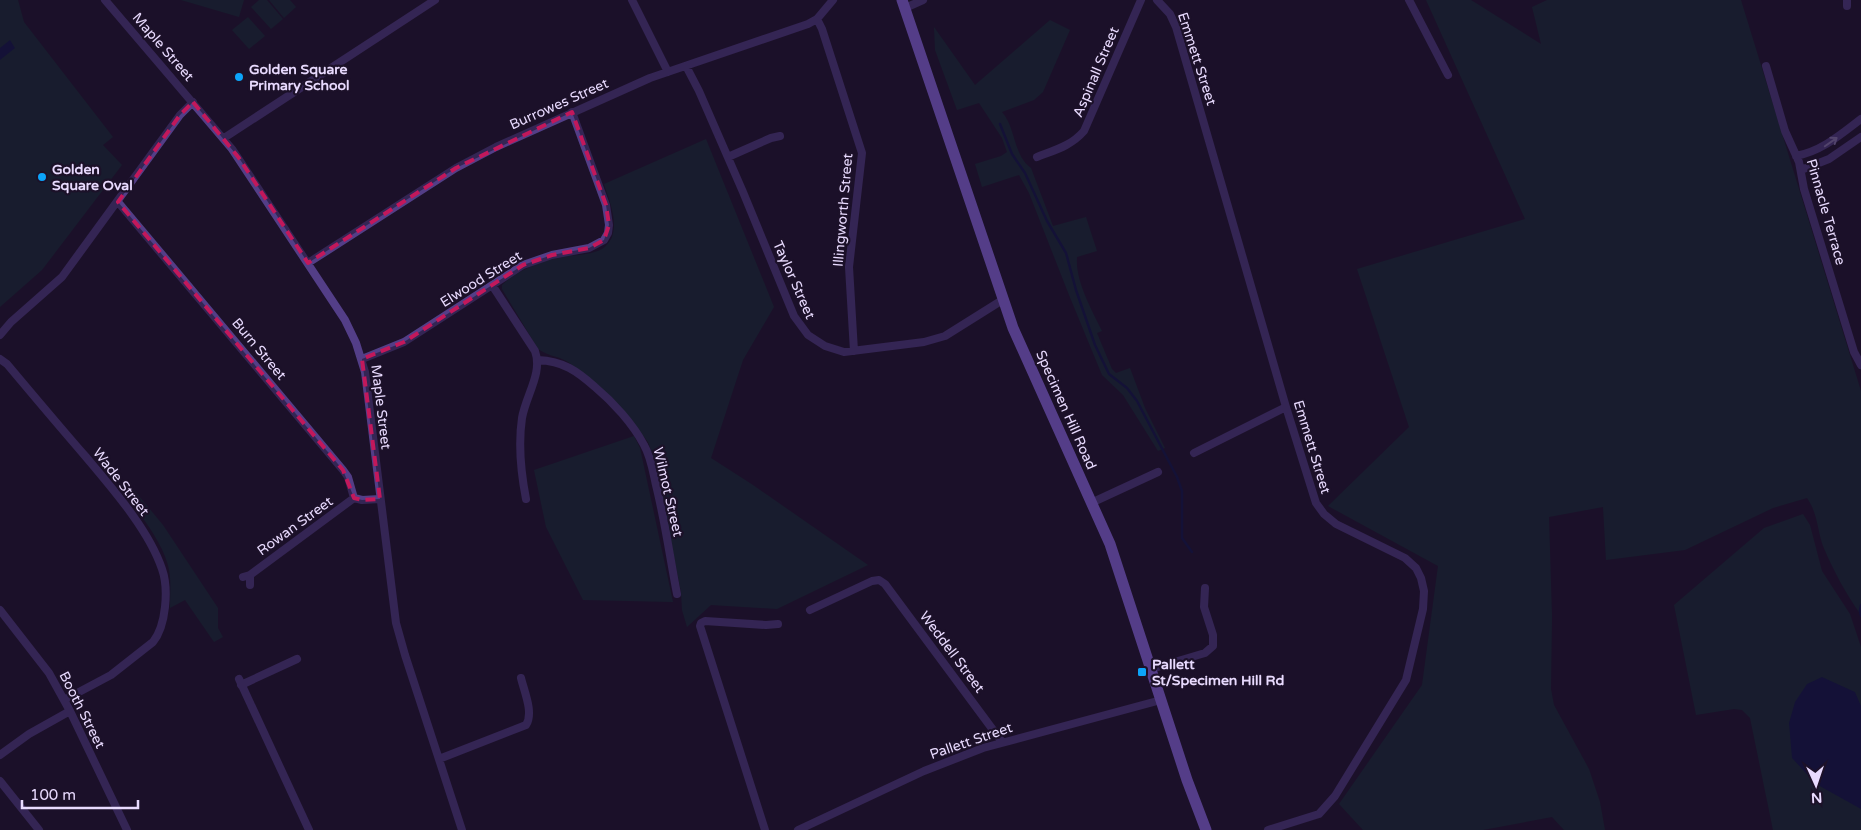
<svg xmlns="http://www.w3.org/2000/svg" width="1861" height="830" viewBox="0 0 1861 830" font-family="'Varela Round',sans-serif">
	<rect width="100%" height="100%" fill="#1c1129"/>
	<path fill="#142c33" d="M0,0H18L24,22L113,137L103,145L122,165L42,270L0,307Z
		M181,0H244L239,17Z
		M259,0H267L283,19L271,29L251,7Z
		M269,0H290L296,7L284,18Z
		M1426,0H1471L1541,44L1532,7L1547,0H1741L1861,391V615C1846,594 1833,570 1823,546C1817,529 1818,514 1807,498L1773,508L1685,550L1606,560L1603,507L1549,517L1552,616L1551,689L1554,705L1589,769L1600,802L1605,830H1564L1552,817L1483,830H1363L1339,804L1422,685L1438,566L1328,506L1409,427L1357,269L1525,219Z
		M248,17L265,36L249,49L232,30Z
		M1050,20L1070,30L1043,92L1034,100L1002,112C1016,128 1013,155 1031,168L1053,226L1086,217L1097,251L1077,257C1075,281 1092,310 1102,331L1097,333L1112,369L1116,373L1130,368L1145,408L1165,448L1158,451L1123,395L1102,375L1069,295L1029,193L1019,175L982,187L975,164L1001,156L1007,152L1002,138L979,103L957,110L935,50L934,27L975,85Z
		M706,139L774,307L743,360L711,458L753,485L868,565L777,609L711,605L687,627L682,610L681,592L655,461L648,442L641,433L571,364C561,356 549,357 538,349L502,289V285C520,268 545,260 568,256C579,255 593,254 602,249C606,247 611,240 612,237C618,220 609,200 604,184Z
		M634,436L640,448L673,602L583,600L546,527L534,470Z
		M129,484L163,525L218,608V628L223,637L214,642L185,600L170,608C170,593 172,576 167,562C160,539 137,509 121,491Z
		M1803,514L1810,525L1822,571L1850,614L1861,647V830H1773L1750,718L1742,710L1734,709L1696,715L1674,605L1764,528Z"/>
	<path fill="#0c1347" d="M10,40L15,48L0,60V48Z
		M1822,677L1855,692L1861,706V809L1816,784L1792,758L1789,723L1795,702L1807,684Z"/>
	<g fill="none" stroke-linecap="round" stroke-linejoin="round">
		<path stroke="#0c1347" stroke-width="2.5" d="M1000,124L1012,154L1025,173L1047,221L1066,253L1076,290L1095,345L1109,374L1127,388L1137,401L1177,477L1182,491V538L1192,552
			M1861,605L1860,611L1861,616"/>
		<path stroke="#533e87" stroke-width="8" d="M105,0L232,149L345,320L356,343L365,372L396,623L405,655L462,830
			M632,0L668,72
			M1157,0L1170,14L1176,27L1286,407L1316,503L1324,514L1336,524L1405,558L1416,568L1421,578L1424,591L1423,609L1406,680L1335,796L1319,814L1268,830
			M1409,0L1448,75
			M1847,0V6
			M905,8L923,0
			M817,19L822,29L862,153L849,267L854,351
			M686,66L699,91L743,192L794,316L808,335L825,346L844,352L924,342L945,336L1004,299
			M1766,66L1785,131L1799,162L1804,189L1854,352L1861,365
			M224,138L435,0
			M1796,156C1822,151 1840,135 1861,119
			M728,157L771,138L780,136
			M1037,157C1055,150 1071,146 1084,131L1141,0
			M1801,170L1829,159L1861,137
			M118,202L343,470L348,477L354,498L362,500L380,499
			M308,263L456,168L496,147L650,78L808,24L817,19L833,0
			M492,285L535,351C543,373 526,395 522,418C518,445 521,473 526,499
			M0,335L11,322L62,277L180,115L193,102
			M0,359L7,364C33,395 59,426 86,457C112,488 149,530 162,569C169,589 166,626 153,642L111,675L64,700
			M362,359L404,342L523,265L552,255L589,248L604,240L608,233L609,225L606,205L572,112
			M538,360C563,361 577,371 595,387C613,402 633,424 644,445C651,457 653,472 656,485C665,521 670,558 677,594
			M1194,453L1286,407
			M1091,503L1158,472
			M243,577L250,575L354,498
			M250,585V575
			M0,610L49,673L70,711L127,830
			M810,610L872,581L879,580L885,584L1002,742
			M1151,669L1205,653L1213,646V635L1204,607L1205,588
			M239,679L309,830
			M241,685L297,659
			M0,755L29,734L70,711
			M439,759L526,725C534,713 524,691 521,678
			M0,781L39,830
			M765,830L700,626L701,623L705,621L766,625L778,624
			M798,830L924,771L983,748L1161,700"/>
		<path stroke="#9a74fb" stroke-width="11" d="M902,0L1013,328L1110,544L1187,780L1206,830"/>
	</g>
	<defs><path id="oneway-shaft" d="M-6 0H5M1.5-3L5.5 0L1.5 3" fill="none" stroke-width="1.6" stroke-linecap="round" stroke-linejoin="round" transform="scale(1.25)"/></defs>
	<use stroke="#9684bd" href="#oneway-shaft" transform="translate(1831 142) rotate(-35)"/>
	<path d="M0 0H1861V830H0ZM193,102L239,158L308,263L456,168L572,112L606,205L609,225L604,240L589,248L552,255L523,265L404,342L362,359L380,499L362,500L354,498L343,470L118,202L180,115Z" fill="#1c1129" fill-opacity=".55" fill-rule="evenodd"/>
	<path fill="none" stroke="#c2185b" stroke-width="4" stroke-dasharray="10 6" stroke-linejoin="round" d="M193,102L239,158L308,263L456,168L572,112L606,205L609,225L604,240L589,248L552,255L523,265L404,342L362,359L380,499L362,500L354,498L343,470L118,202L180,115Z"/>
	<g fill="#0ca4f9" stroke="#1c1129" stroke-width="2">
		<circle cx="239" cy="77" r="5"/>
		<circle cx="42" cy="177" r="5"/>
		<rect x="1137" y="667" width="10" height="10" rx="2.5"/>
	</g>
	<g text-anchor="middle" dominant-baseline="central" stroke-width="4.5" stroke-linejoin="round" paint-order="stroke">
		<g font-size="14" fill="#e8dafe" stroke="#1c1129">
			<text transform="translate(163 47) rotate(49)">Maple Street</text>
			<text transform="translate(1197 59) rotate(72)">Emmett Street</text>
			<text transform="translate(1096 72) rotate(-67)">Aspinall Street</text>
			<text transform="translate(559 104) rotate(-24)">Burrowes Street</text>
			<text transform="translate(843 210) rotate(-85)">Illingworth Street</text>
			<text transform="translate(1826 212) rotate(74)">Pinnacle Terrace</text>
			<text transform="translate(481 279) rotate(-32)">Elwood Street</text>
			<text transform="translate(794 280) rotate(66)">Taylor Street</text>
			<text transform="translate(259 349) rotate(50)">Burn Street</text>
			<text transform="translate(381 407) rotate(83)">Maple Street</text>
			<text transform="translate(1066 410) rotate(66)">Specimen Hill Road</text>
			<text transform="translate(1312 447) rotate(73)">Emmett Street</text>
			<text transform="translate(121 482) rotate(52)">Wade Street</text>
			<text transform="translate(668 492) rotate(77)">Wilmot Street</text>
			<text transform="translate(295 526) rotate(-36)">Rowan Street</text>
			<text transform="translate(952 652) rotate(53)">Weddell Street</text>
			<text transform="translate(82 710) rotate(63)">Booth Street</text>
			<text transform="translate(971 741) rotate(-19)">Pallett Street</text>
		</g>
		<g font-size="14" font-weight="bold" fill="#e8dafe" stroke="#1c1129" text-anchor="start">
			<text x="249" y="69">Golden Square<tspan x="249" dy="16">Primary School</tspan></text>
			<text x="52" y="169">Golden<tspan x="52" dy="16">Square Oval</tspan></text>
			<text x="1152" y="664">Pallett<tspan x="1152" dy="16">St/Specimen Hill Rd</tspan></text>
		</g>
	</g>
	<g transform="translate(1816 785) rotate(177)" stroke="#1c1129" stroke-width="4" paint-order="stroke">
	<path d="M0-4L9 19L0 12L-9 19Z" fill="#e8dafe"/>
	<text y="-8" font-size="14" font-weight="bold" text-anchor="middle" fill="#e8dafe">N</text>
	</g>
	<path d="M22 800v8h116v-8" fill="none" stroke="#e8dafe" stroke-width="2.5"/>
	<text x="30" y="800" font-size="15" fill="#e8dafe" stroke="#1c1129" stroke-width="4" paint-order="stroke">100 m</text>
</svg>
